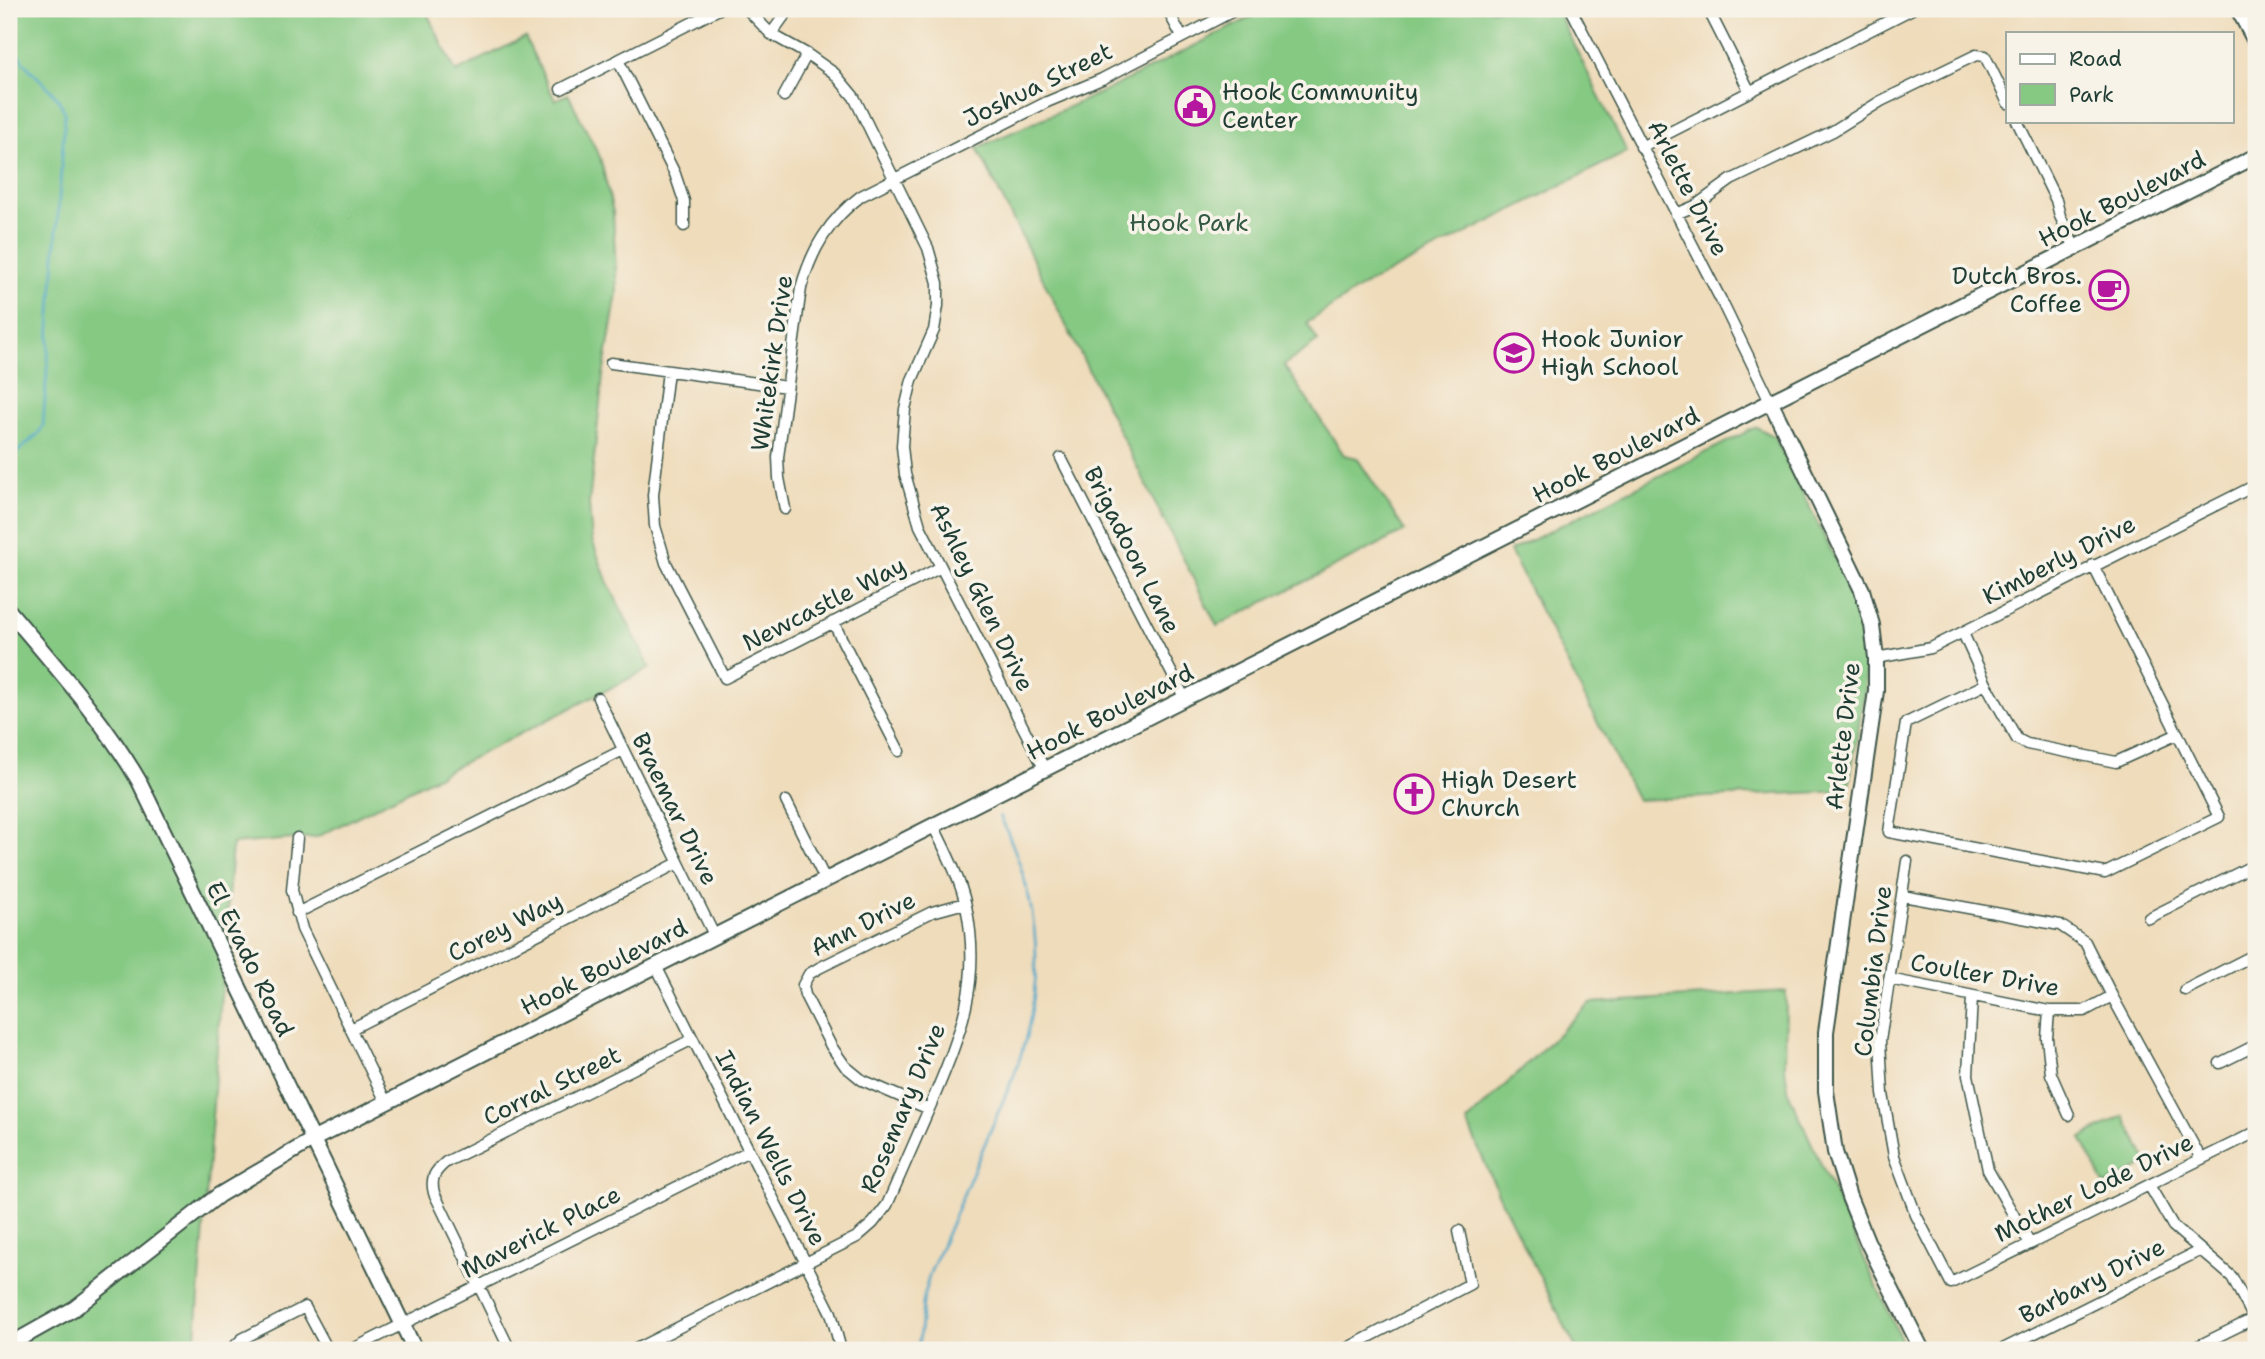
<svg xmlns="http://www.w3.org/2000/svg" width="2265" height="1359" viewBox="0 0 2265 1359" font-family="'Shantell Sans',sans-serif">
	<rect width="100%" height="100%" fill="#f7f3e8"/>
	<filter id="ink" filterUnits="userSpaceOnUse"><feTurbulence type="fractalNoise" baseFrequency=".0143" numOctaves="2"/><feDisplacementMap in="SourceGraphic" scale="14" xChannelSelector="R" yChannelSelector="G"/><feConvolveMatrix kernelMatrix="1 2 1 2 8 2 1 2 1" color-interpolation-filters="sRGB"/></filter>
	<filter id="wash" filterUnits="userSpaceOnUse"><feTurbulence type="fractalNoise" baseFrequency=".00686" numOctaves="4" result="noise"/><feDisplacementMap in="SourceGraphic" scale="28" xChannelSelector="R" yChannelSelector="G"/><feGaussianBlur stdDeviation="1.57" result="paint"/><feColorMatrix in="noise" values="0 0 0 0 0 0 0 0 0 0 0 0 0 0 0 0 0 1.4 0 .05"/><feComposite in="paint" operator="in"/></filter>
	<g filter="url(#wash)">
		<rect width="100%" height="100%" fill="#efdcbb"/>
		<path fill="#85c983" stroke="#52835c" stroke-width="2" d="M9,9H425L456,72L525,37L555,100L568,94L600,157L613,212L617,293L603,376L589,504L592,540L608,583L650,668L317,837L232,844L195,1350H9Z
			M1267,9H1556L1627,152L1366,284L1307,323L1318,341L1284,365L1344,455L1357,458L1405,531L1217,626L977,148L1111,88Z
			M1756,427L1774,436L1844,576L1858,617L1865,656V689L1848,791L1637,800L1510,551Z
			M1786,991L1785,1069L1789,1094L1906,1350H1577L1501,1200L1467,1122L1590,1003Z
			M2124,1116L2148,1163L2105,1186L2081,1138Z"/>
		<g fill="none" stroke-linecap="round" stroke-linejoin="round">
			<path stroke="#49a6c8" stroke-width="2.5" d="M9,33C17,72 56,82 65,114L43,426L38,434L9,459
				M918,1350L924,1294L930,1273L1014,1075C1048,984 1042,903 1000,816"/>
		</g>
	</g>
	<g filter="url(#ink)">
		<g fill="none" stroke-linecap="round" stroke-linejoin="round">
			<g stroke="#3e5548" stroke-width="13">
				<path id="street" d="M747,9L771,34L807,54L834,73L854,97L928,248L938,283V306L934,330L912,380L905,409L902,446L905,474L920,526L1045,770
					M1167,9L1182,37
					M1571,9L1721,300L1771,403
					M1708,9L1750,92
					M771,34L789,9
					M618,60L675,174L684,201V226
					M561,89L719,9
					M784,96L807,54
					M2017,121L2056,200L2060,216L2075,248
					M1641,147L1912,9
					M1676,214L1695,206L1731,180L1833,131L1881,101L1976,55L1985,56L2008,103
					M611,363L787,387
					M668,371L653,495L655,526L666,563L725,678L941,567
					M1061,458L1185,699
					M785,509L779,478L778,457L801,288C812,249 829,220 861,196L1047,102L1102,79L1237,9
					M833,622L899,751
					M1963,633L1986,684L1906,723L1889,832L2105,873L2219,817L2093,565
					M1876,658L1931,648L2256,485
					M1986,684L2017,739L2027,744L2116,762L2178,734
					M598,698L715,937
					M786,801L826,881
					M297,838L292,890L302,929L386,1102
					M1907,861L1880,1041L1883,1094L1894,1156L1916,1215L1951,1283L2256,1132
					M1903,896L2060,925L2085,942L2112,996L2201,1159
					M297,913L623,750
					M2149,918L2256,864
					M656,966L831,1313L841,1350
					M1889,979L2049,1011H2084L2112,996
					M2185,990L2256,954
					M1972,997L1968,1075L1988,1170L2030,1244
					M2049,1011L2047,1038L2051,1074L2069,1115
					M351,1029L678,863
					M2220,1063L2256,1045
					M929,1109L862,1080L845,1066L831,1046L805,995L803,985L809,974L819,968L932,912L965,903
					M2149,1185L2173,1226L2232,1277L2256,1322
					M231,1350L242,1339L305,1307L328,1350
					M351,1350L749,1151
					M510,1350L434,1193C430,1178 435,1171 446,1162L693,1039
					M634,1350L857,1237L873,1223L887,1205C902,1171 917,1136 932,1102C961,1033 982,982 966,906C960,878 946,852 934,827
					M1344,1350L1470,1284L1459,1231
					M2001,1350L2201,1250
					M2190,1350L2255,1318"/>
			</g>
			<g stroke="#3e5548" stroke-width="18">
				<path id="secondary" d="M2238,9L2256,43
					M1771,403L1862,590L1872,625L1876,658V691L1826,1032V1091L1835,1152L1849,1197L1867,1241L1922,1350
					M9,611C55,666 103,719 139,781L415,1350
					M9,1345L75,1308L219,1195L314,1139L2256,156"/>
			</g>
			<use href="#street" stroke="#fff" stroke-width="10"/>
			<use href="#secondary" stroke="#fff" stroke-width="14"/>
		</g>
	</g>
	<defs>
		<g id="civic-ring" transform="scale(2.0125)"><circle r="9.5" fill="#f7f3e8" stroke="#b5179e" stroke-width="1.5"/><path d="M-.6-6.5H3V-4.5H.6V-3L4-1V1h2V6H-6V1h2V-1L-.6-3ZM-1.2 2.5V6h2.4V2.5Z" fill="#b5179e"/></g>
		<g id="cafe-ring" transform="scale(2.0125)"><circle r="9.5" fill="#f7f3e8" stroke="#b5179e" stroke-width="1.5"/><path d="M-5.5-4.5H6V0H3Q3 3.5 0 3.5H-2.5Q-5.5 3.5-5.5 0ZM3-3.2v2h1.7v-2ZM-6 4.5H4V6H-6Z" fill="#b5179e"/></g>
		<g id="school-ring" transform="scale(2.0125)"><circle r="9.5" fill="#f7f3e8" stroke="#b5179e" stroke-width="1.5"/><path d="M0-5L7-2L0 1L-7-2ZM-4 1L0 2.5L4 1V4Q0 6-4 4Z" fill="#b5179e"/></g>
		<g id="church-ring" transform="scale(2.0125)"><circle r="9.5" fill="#f7f3e8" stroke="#b5179e" stroke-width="1.5"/><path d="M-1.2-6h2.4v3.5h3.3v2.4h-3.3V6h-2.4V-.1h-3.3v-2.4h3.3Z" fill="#b5179e"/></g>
	</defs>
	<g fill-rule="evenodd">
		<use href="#civic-ring" x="1195" y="106"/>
		<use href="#cafe-ring" x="2109" y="290"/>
		<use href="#school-ring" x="1514" y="353"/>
		<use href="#church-ring" x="1414" y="794"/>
	</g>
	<g text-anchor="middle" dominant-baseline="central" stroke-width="7" stroke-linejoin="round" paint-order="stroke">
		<g font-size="24" fill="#1f3d34" stroke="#f7f3e8">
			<text transform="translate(1038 85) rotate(-26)">Joshua Street</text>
			<text transform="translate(1688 188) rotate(63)">Arlette Drive</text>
			<text transform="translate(2122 199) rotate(-27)">Hook Boulevard</text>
			<text transform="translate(772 363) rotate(-82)">Whitekirk Drive</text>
			<text transform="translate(1616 455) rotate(-27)">Hook Boulevard</text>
			<text transform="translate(1132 550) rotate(63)">Brigadoon Lane</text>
			<text transform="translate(2059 560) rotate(-27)">Kimberly Drive</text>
			<text transform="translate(982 597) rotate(64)">Ashley Glen Drive</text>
			<text transform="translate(824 604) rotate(-27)">Newcastle Way</text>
			<text transform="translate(1110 712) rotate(-27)">Hook Boulevard</text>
			<text transform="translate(1843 736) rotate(-83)">Arlette Drive</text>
			<text transform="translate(675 809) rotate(64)">Braemar Drive</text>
			<text transform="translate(863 924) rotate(-27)">Ann Drive</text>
			<text transform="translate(505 927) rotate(-27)">Corey Way</text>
			<text transform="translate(250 959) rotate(64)">El Evado Road</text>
			<text transform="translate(604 967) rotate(-27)">Hook Boulevard</text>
			<text transform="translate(1873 971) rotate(-83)">Columbia Drive</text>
			<text transform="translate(1985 975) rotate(10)">Coulter Drive</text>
			<text transform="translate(552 1086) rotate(-26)">Corral Street</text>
			<text transform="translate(903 1108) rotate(-67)">Rosemary Drive</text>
			<text transform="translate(771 1148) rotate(63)">Indian Wells Drive</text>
			<text transform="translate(2094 1188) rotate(-26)">Mother Lode Drive</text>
			<text transform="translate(541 1232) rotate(-27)">Maverick Place</text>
			<text transform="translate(2092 1281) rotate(-27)">Barbary Drive</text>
		</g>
		<g font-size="24" fill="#1f3d34" stroke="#f7f3e8" text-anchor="start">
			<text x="1222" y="92">Hook Community<tspan x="1222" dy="28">Center</tspan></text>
			<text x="2082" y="276" text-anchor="end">Dutch Bros.<tspan x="2082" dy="28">Coffee</tspan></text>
			<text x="1541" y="339">Hook Junior<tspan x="1541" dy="28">High School</tspan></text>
			<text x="1441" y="780">High Desert<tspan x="1441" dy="28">Church</tspan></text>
		</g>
		<g font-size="24" fill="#335944" stroke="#f7f3e8">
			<text x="1189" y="223">Hook Park</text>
		</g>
	</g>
	<rect width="2265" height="1359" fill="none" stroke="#f7f3e8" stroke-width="35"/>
	<rect x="2006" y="32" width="228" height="91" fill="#f7f3e8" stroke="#a1aaa0" stroke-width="2"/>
	<rect x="2020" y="54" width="35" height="10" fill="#ffffff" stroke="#a1aaa0" stroke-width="2"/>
	<text x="2069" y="66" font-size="21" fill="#1f3d34">Road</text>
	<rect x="2020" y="84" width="35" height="21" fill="#85c983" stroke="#a1aaa0" stroke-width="2"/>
	<text x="2069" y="102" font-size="21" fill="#1f3d34">Park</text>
</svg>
